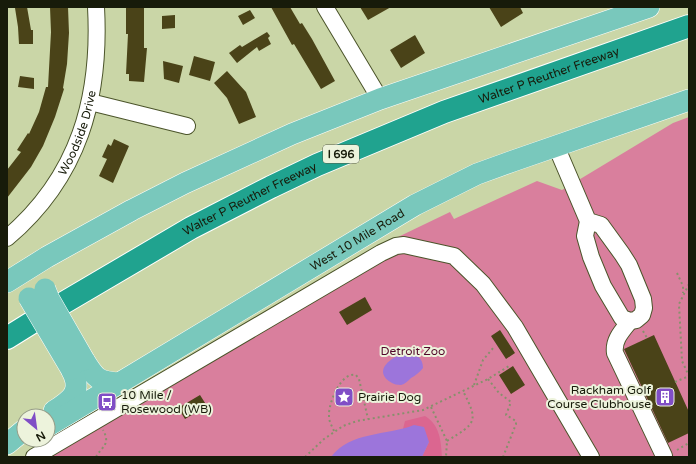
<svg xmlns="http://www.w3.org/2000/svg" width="696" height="464" viewBox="0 0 696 464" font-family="'Varela Round',sans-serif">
	<rect width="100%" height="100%" fill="#cad6a7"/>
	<path fill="#d97f9d" d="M689,117V457H26L398,237L450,212L454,219L537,181L562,190L673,123Z"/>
	<path fill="#db6690" d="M425,416C440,425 441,441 442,457H422L429,442L403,429L405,421Z"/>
	<path fill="#9c75db" d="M406,353C416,354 423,357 423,368C419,373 416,375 411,378C408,381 405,384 401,385C397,385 394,384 392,383C371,371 392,356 406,353Z
		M414,425L424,427L429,442L422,457H331C351,431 386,436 414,425Z"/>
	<path fill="#4a4318" d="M27,7L31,30H33V44H19L18,27L15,8Z
		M50,7H68L69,33L67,64L63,88L64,89L55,117L43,146L31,167L7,198V170L21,152L17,150L28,133L29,134L39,112L46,87H48L51,32Z
		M126,7H144V48H147L144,82L129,81V74H126L128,34H126Z
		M271,7H290L300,24L302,23L312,39L335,81L321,89L294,44L292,45Z
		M360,7H391L368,20Z
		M489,7H520L523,13L501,27Z
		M250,10L255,18L243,25L238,16Z
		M175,15V28L162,29V16Z
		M267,32L270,36L268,38L271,44L259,51L257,47L237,63L229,53L240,45L242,47Z
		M415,35L425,53L401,68L390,50Z
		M194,56L215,62L210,81L189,75Z
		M163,61L183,66L179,83L164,79Z
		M227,71L246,92L256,117L239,124L227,98L214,83Z
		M20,76L34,78V89L18,87Z
		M114,139L129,146L113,183L99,176L107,159L102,157L108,144L111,146Z
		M365,297L372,310L347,325L339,312Z
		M500,330L515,353L506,359L491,336Z
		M654,335L689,412V433L668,443L624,349Z
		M513,366L525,385L511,394L499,375Z
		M200,395L207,406L185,419L178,408Z"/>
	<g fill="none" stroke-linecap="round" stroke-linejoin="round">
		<g stroke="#4b542a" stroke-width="18">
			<g id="minor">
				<path d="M325,7L380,99"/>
				<path d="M90,102L187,126"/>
				<path d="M556,146L588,221L585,236L591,257L603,286L622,318L630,321L636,320L642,315L644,308L643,299L629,265L622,254L601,225L588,221"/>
				<path id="s1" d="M7,238C79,177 101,98 96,7"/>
				<path d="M630,321C622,331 613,340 615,353L664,456"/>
				<path d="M34,457L381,253L396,246L404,245L454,256L483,284L515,327L591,457"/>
			</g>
		</g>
		<g stroke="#fff" stroke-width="22">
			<g id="major">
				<path d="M7,282L47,257L132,210L185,183L292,134L380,99L649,7"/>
				<path d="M84,360C95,378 98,382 119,383"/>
				<path d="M54,411C73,399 83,391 71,369"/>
				<path id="s2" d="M48,426L415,205L477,174L513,161L689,100"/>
				<path d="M7,444L24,430"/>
			</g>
		</g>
		<g stroke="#fff" stroke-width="24">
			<g id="highway">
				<path id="s3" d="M7,338L60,305L191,228L271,187L317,165L444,112L689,26"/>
			</g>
		</g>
		<path stroke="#87906c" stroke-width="2" stroke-dasharray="2 3" stroke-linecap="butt" d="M677,273L683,286V293
			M689,284L679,304L682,361L689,376
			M643,331L647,338
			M488,379L499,393L511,402L506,415L516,421V424L503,457
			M675,382L689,376
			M474,385L483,360L494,347
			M431,407L447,441L446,457
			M334,431C332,426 329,422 329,416C328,404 341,371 356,375L359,379L368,419
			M447,441C476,423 479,422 463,391
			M677,450L689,443
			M96,457C102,446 111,445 103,430
			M305,457L324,439L343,426L357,421L423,410L488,379L509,366"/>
		<use href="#minor" stroke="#fff" stroke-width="16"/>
		<use href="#major" stroke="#79c8bc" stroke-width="21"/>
		<use href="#highway" stroke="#20a38f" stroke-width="22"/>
		<g stroke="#fff" stroke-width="22" stroke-linecap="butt">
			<path id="major-bridge" d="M45,289L49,299L84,360
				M29,298L71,369"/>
		</g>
		<use href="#major-bridge" stroke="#79c8bc" stroke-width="21"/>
	</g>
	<defs>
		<g id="sight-square" transform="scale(1)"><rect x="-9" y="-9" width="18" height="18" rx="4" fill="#804ec6" stroke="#edf3dc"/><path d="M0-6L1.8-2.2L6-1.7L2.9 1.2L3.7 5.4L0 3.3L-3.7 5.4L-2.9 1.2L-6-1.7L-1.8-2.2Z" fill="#fff"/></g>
		<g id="building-square" transform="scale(1)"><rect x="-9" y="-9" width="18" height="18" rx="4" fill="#804ec6" stroke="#edf3dc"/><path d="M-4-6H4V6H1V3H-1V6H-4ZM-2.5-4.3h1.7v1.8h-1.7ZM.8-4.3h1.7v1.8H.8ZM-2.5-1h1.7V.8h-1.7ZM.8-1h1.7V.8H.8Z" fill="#fff"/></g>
		<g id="bus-square" transform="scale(1)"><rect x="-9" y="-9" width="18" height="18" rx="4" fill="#804ec6" stroke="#edf3dc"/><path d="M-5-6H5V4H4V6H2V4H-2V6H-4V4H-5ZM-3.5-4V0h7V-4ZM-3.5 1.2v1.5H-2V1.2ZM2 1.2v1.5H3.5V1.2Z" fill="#fff"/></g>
	</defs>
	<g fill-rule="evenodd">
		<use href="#sight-square" x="344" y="397"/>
		<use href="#building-square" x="665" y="397"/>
		<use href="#bus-square" x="107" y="402"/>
	</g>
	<g text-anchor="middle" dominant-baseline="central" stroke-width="4" stroke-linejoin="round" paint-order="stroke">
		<rect fill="#edf3dc" stroke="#575c49" stroke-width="1" x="323" y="145" width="36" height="18" rx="3"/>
		<g font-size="11" font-weight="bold" fill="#171b0a">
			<text x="341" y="154">I 696</text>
		</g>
		<g font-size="12" fill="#171b0a" stroke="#edf3dc">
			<text stroke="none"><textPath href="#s3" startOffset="604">Walter P Reuther Freeway</textPath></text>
			<text stroke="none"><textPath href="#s1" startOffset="129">Woodside Drive</textPath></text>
			<text stroke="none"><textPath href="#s3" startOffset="280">Walter P Reuther Freeway</textPath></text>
			<text stroke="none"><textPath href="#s2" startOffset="361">West 10 Mile Road</textPath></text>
		</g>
		<g font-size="12" fill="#510529" stroke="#edf3dc">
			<text x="413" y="351">Detroit Zoo</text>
		</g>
		<g font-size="12" fill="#171b0a" stroke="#edf3dc" text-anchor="start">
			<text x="651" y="390" text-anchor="end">Rackham Golf<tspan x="651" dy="14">Course Clubhouse</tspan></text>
			<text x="121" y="395">10 Mile /<tspan x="121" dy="14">Rosewood (WB)</tspan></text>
			<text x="358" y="397">Prairie Dog</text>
		</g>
	</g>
	<rect width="696" height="464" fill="none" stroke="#171b0a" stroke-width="16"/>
	<g transform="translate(36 428) rotate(151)"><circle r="19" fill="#edf3dc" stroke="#979d88"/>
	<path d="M0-3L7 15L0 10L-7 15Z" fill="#804ec6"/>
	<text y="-6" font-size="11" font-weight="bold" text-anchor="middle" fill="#171b0a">N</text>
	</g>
</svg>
